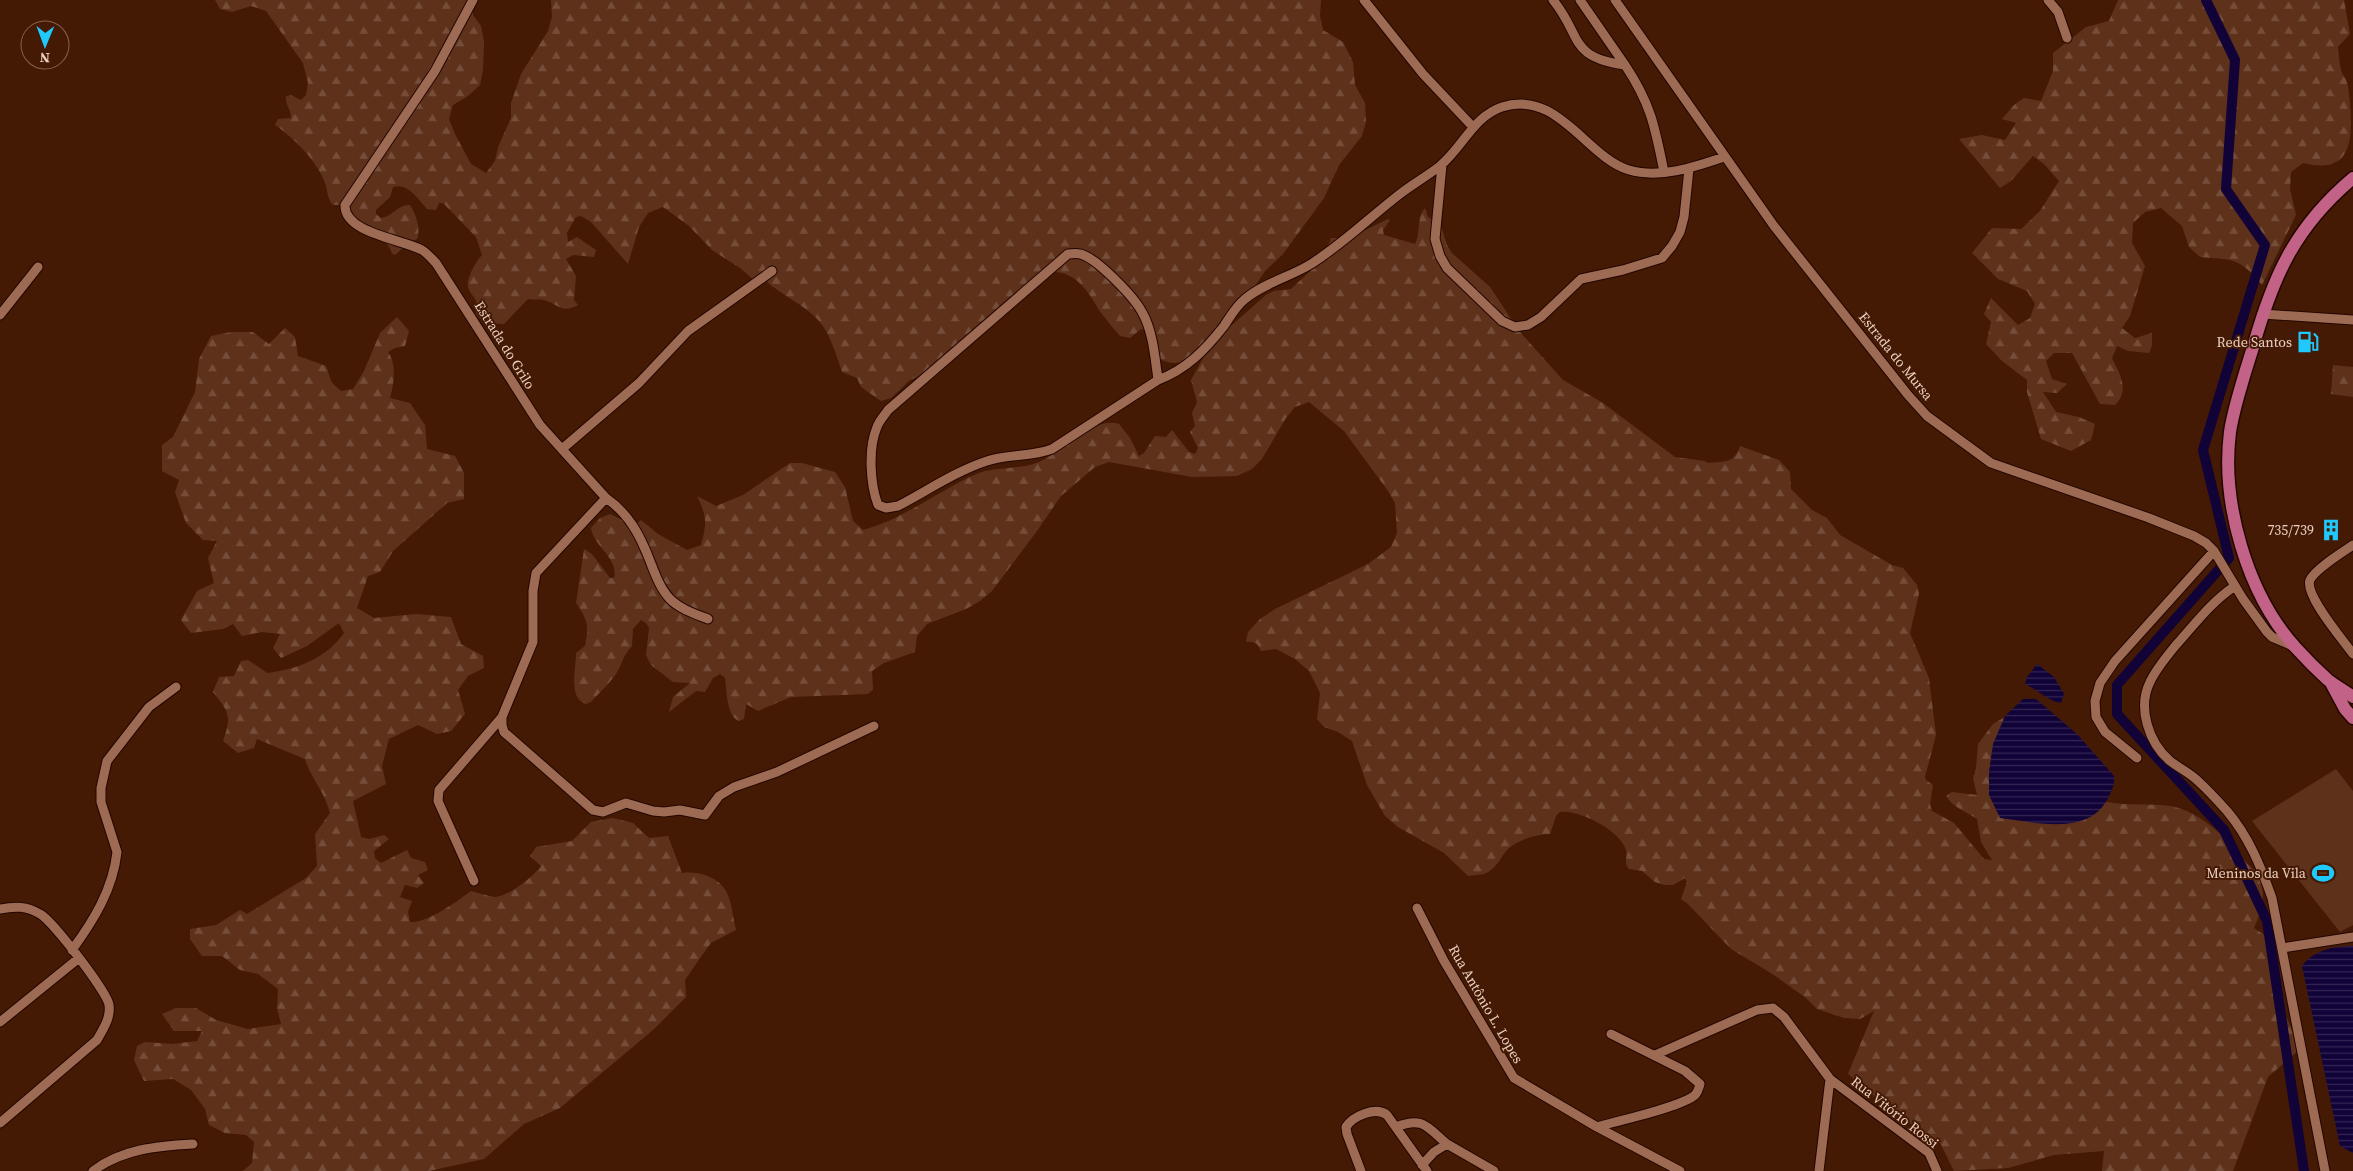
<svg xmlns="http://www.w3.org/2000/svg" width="2353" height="1171" viewBox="0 0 2353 1171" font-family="'Source Serif 4',serif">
	<defs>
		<pattern id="forest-firs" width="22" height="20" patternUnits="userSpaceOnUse" patternTransform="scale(1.25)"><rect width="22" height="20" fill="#5e311b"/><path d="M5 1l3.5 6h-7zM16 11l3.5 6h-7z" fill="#754e3a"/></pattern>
		<pattern id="water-rules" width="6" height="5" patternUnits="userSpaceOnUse" patternTransform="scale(1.25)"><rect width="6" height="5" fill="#110238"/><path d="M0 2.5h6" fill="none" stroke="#342653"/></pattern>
	</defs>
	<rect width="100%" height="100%" fill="#441a04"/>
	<path fill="#5e311b" d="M2336,769L2353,791V925L2340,932L2252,821Z"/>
	<path fill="url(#forest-firs)" d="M215,0H473V15L481,26L484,41L483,70L480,85L468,96L453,105L449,119L455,134L471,164L486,173L495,161L498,147L511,118V103L521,74L548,31L552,17L551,0H1321L1320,16L1323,30L1343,42L1353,62L1355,85L1365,103L1366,122L1362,136L1339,165L1324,198L1283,254L1265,271L1225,331L1266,295L1274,291L1291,289L1323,259L1331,238H1349L1388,219L1390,220L1383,230L1384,235L1415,244C1421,233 1416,218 1425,208L1428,217L1440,223L1447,245L1452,253L1490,287L1520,332L1563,380L1603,403L1675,457L1705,461L1708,463C1725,461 1734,464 1740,446L1779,460L1790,472L1791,489L1812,510L1827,518L1840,535L1892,565L1903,568L1917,585L1919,594L1910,633L1929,678L1936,735L1925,777L1926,780L1933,785L1930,804L1932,811L1954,823L1984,859L1992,860L1981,842L1977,819C1967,812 1952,807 1946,796L1952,792L1977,795L1973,778L1976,769L1978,744L1993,724L2005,717L2107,802C2128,806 2150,803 2171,806C2202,812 2228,840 2246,862C2250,867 2257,871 2259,877C2267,892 2261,914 2254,928L2266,936L2271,945L2284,1012L2301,1048L2268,1077L2233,1171H2102L2104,1151L2054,1155L2008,1168L1954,1171L1940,1143L1893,1112L1848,1074L1874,1011L1860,1019L1844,1018L1817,1009L1806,998L1774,975L1731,949L1688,904L1681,899L1687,882L1685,878L1673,885H1664L1655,882L1642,871L1629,869C1623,863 1628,858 1626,850C1621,831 1579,809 1560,812L1556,816L1550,834C1537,834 1516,840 1506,851C1500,859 1495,870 1484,874C1480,875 1473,875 1468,876L1444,853L1398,827L1385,816L1367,785L1352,741L1338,732L1324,727L1317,719L1320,693L1309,671L1295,659L1276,649L1261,651C1257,643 1255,641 1246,642L1248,632L1260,619L1275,609L1368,564L1391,547L1397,533L1395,503L1388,491L1344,431L1309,402L1295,407L1286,418L1262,459L1252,469L1237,476L1192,477L1109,462L1095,467L1061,496L1037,531L992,591L980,601L966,609L927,624L917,636L915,652L884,663L872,671L873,689L868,694L791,697L758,711L746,704L744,719L739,721C726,716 727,690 725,678L720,674L713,678L705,692L696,691L669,712L673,697L690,683L673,682L651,665L646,655L649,628L646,623L641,620L633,629L632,646C622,657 623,663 616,674C609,684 599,693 591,702L586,704C568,699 576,669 576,653L585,646C589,626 588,620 576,603L584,549L592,554L610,578H614C619,558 593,546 591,528L600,518L610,514L635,526L641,520L658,534L687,550L701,545C707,524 707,516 697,496L716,506L743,495L790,463H802L835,472L845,487L853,521L863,530C905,519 940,489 979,473C999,466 1019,470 1039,462C1060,453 1095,415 1119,424L1130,438L1139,456L1144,453L1155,436L1166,437L1172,430L1189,452L1195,454L1198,448L1190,432L1195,426L1192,413L1197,402L1191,380L1207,351C1187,360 1180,368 1159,359L1145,330L1141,329L1130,338L1120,336C1114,329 1108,322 1102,314C1089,295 1079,272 1053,272L931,371L910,380L891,398L881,401L861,387L857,378L842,372C836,355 831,335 819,321C804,304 782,296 765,280L755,281L740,268L712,250L689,226L663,207L648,213L639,227L628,264L591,222L581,216L576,217L567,233L568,242L577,237L596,250L594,257L573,255L566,259L576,276L574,300L578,305C562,314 558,304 544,300C540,299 533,300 528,299L504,324C496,324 478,322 476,313C475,309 477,304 476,301C474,296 469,292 468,287C466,279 476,261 482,255L476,237L443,203H439L436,210L427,209C418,199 408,183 393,187L390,197L376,210V214L381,218C392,217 398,204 410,205C416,214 421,228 417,239L408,243L395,255L392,253C384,233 369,232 353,219C348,215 343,210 339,205H333C327,198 328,192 325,183C318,162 293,137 275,125L278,119L291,118C291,109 285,105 286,96L291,95L301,100L306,95L308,83L303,63L266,11L251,6L232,12L220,9Z
		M2118,0H2344L2350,34L2338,47C2339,55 2339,63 2341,70C2342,74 2345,77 2346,80C2349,87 2349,96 2350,103C2353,142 2351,175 2303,163L2291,172L2290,189L2296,215L2262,285C2239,257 2234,260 2200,257L2189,247L2182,226L2161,208L2145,212L2133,223L2132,243L2145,266L2130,316L2122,328L2135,338L2152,333V346L2149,353L2128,351L2117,346L2112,358C2120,375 2130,390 2115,405L2100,404L2072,353H2054L2046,361L2052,379L2067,384L2057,393L2043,392L2056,412L2079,417L2095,424L2091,440L2071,451L2041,439L2027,392V380L2002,361L1986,344L1991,322L1984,314L1991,298L2018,325L2030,318L2035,304L2027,291L1998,279L1972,253L1992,228L2021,229L2040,211L2059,181L2044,164L2033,156L2011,181L2000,188L1959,139L1982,135L2005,140L2016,123L2002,119L2014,105L2024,98L2041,101L2053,71V53L2086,27L2109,21Z
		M397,317L409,331L405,346L395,348L388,352C397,364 394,384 390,398L410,403L425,425L427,449L455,456L464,473V499L447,503L393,551L380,572L368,576L357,608L374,618L416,614L451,617L461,644L483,656L484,668L468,676L458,690L465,714L451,731L437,734L418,725L389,739L382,766L386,784L353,801L361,837L369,839L384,835L389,839L374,851L375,858L381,863L407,850L411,858L425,862L428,870L418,875L424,883L417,888L405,885L400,897L412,901L408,912L410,922C428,923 456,902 471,891C479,893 488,896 495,897C508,897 534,876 541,866L530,856L536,847L572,841L591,822L613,818L633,823L649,838L668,836L682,873C698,871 717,876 726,891C732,902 733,918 736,930L711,943L700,958L685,980L686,997L653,1030L560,1108L524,1124L484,1159L429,1171H243L252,1163L254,1142L246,1135L225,1133L209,1125L205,1109L191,1090L173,1079L144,1081L134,1060L137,1046L145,1042L172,1044L197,1041L202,1031H174L162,1014L176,1008H196L216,1020L248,1029L281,1024L277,1008L278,989L258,974L240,970L222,956H202L190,939V929L216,925L240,910L247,914L306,878L317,866L315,834L330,813C324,790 311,779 305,759L257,739L254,748L238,753L223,741C232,716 229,712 213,692L219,677L234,676L241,661L248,660L267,673C298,669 325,659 344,633L339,623L307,646L281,658L273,648L280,634L262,632L242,636L233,624L223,629L191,633L181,620L197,591L214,583L208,558L217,541L203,540L186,523L175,492L179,480L162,471V445L173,437L195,392L199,359L211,336L231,332H253L269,344L285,328L295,337L298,356L326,366L332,383L341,391L353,389L364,371L380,333Z
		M2333,365L2353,367V397L2331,394Z"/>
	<path fill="url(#water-rules)" d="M2037,664L2054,677L2064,694L2061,703C2048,701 2037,689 2025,684L2027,677Z
		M2023,699H2036L2077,734L2114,776C2115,785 2112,790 2108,798C2089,837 2035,822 2000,818L1989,795V772L1993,744L2005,716Z
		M2353,946V1153L2340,1146L2302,966C2314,950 2334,946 2353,946Z"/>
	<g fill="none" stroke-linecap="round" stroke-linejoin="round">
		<path stroke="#110238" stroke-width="10" d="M2206,0L2235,60L2226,189L2265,245L2203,450L2229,558L2117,685V714L2224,830L2267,921L2304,1171"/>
		<g stroke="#240600" stroke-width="11">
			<path id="minor" d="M473,0L435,71L345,205C344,233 401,239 422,250C427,253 432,259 436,263L540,425L606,498L536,573L533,591V642L502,717V725L504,732L593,810L603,812L626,803L653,811L664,812L680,810L705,815L719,796L734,787L777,772L874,726
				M1364,0L1423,74L1473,127
				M1553,0C1583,37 1568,57 1625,65C1651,104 1655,127 1664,172
				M1580,0L1625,65
				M1615,0L1774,226L1908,395L1927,416L1991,463L2149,518L2194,536L2206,543L2214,551L2243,599L2267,632L2272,637L2295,647
				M2048,0L2058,12L2067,38
				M1442,165L1435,239L1440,256L1447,268L1502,321L1515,327L1528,325L1541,317L1581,279L1623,270L1662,258L1672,246L1680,232L1684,217L1689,169
				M2262,314L2353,320
				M0,315L38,267
				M1158,380C1155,358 1153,331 1142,312C1134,297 1096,257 1080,254C1076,253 1071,254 1068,254L888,410C884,416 879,421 877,427C868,448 870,484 878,505L886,508L898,506C927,491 956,471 987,461C1008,454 1031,457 1052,449L1158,380C1187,369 1205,350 1224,326C1230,317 1236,306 1245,299C1264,283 1290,277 1311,264C1344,243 1370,217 1400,194C1413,184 1427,176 1440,166C1462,148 1474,116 1502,107C1558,89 1586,157 1629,170C1660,179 1695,167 1724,157
				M562,449L639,383L688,331L772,271
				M606,498C629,514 640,535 650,561C655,574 660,588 670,599C680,609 695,614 708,619
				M2353,545C2343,552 2315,569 2310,580C2304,595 2343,640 2353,654
				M2235,586C2211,602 2195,624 2176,645C2167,656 2156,669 2150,682C2137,708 2149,743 2170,761C2179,768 2190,773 2198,781C2208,790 2218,801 2227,811C2249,837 2261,867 2272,898L2325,1171
				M2137,758L2105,732L2096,717L2095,701L2100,683L2115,661L2214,551
				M474,881L438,801L439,790L502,717
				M1417,908L1444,961L1514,1078L1597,1127L1680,1171
				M0,909C15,906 27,906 40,914C52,920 108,993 109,1005C111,1018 103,1029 97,1040L0,1123
				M2282,948L2353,937
				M72,950C94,920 113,889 117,852L101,802V788L107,761L149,707L176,687
				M0,1022L79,958
				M1655,1055L1757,1010L1773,1008L1784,1017L1830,1079L1929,1153L1937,1171
				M1396,1127C1423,1116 1427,1127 1447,1144
				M1597,1127C1617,1121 1682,1107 1695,1095C1698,1092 1699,1088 1700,1084L1685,1071L1611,1034
				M1422,1165L1434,1152L1447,1144L1494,1171
				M93,1171C122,1149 157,1146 193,1144
				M1361,1171L1347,1134L1346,1127C1353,1116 1376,1106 1387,1115L1427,1171
				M1819,1171L1830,1079"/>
		</g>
		<g stroke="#240600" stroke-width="15">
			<path id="primary" d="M2353,178C2296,226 2274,274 2254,344C2246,370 2234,405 2230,432C2221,503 2247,594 2296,648C2306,659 2317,670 2328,680C2336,686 2345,691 2353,697
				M2331,683L2345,709L2353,718"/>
		</g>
		<use href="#minor" stroke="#9d6b54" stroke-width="9"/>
		<use href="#primary" stroke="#c26286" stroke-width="12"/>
	</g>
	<defs>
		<g id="fuel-bare" transform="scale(1.725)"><path d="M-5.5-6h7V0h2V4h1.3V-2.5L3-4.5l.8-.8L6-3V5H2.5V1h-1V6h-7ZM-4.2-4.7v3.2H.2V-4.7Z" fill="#20c9fd" stroke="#441a04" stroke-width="2.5" paint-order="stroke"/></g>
		<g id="building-bare" transform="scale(1.725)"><path d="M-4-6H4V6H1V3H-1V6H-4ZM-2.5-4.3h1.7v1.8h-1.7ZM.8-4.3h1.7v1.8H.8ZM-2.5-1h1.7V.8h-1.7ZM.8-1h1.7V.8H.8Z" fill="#20c9fd" stroke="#441a04" stroke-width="2.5" paint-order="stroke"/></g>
		<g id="stadium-bare" transform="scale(1.725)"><path d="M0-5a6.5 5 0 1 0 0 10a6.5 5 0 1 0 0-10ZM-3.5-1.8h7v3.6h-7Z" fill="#20c9fd" stroke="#441a04" stroke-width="2.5" paint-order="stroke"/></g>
	</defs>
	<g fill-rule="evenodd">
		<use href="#fuel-bare" x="2308" y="342"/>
		<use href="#building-bare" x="2331" y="530"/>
		<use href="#stadium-bare" x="2323" y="873"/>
	</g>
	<g text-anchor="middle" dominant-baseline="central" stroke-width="4" stroke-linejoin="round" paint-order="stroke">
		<g font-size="14" fill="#ebcfc2" stroke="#441a04" text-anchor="end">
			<text x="2292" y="342">Rede Santos</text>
			<text x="2314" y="530">735/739</text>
			<text x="2306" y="873">Meninos da Vila</text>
		</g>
		<g font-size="14" fill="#ebcfc2" stroke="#441a04">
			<text transform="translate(505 345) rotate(58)">Estrada do Grilo</text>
			<text transform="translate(1896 356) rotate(51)">Estrada do Mursa</text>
			<text transform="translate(1486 1004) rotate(60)">Rua Antônio L. Lopes</text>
			<text transform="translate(1895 1112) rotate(38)">Rua Vitório Rossi</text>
		</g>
	</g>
	<g transform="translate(45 45) rotate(181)"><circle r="24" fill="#441a04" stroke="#876250"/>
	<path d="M0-4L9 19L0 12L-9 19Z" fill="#20c9fd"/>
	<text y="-8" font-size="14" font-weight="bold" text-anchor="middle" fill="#ebcfc2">N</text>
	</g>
</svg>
